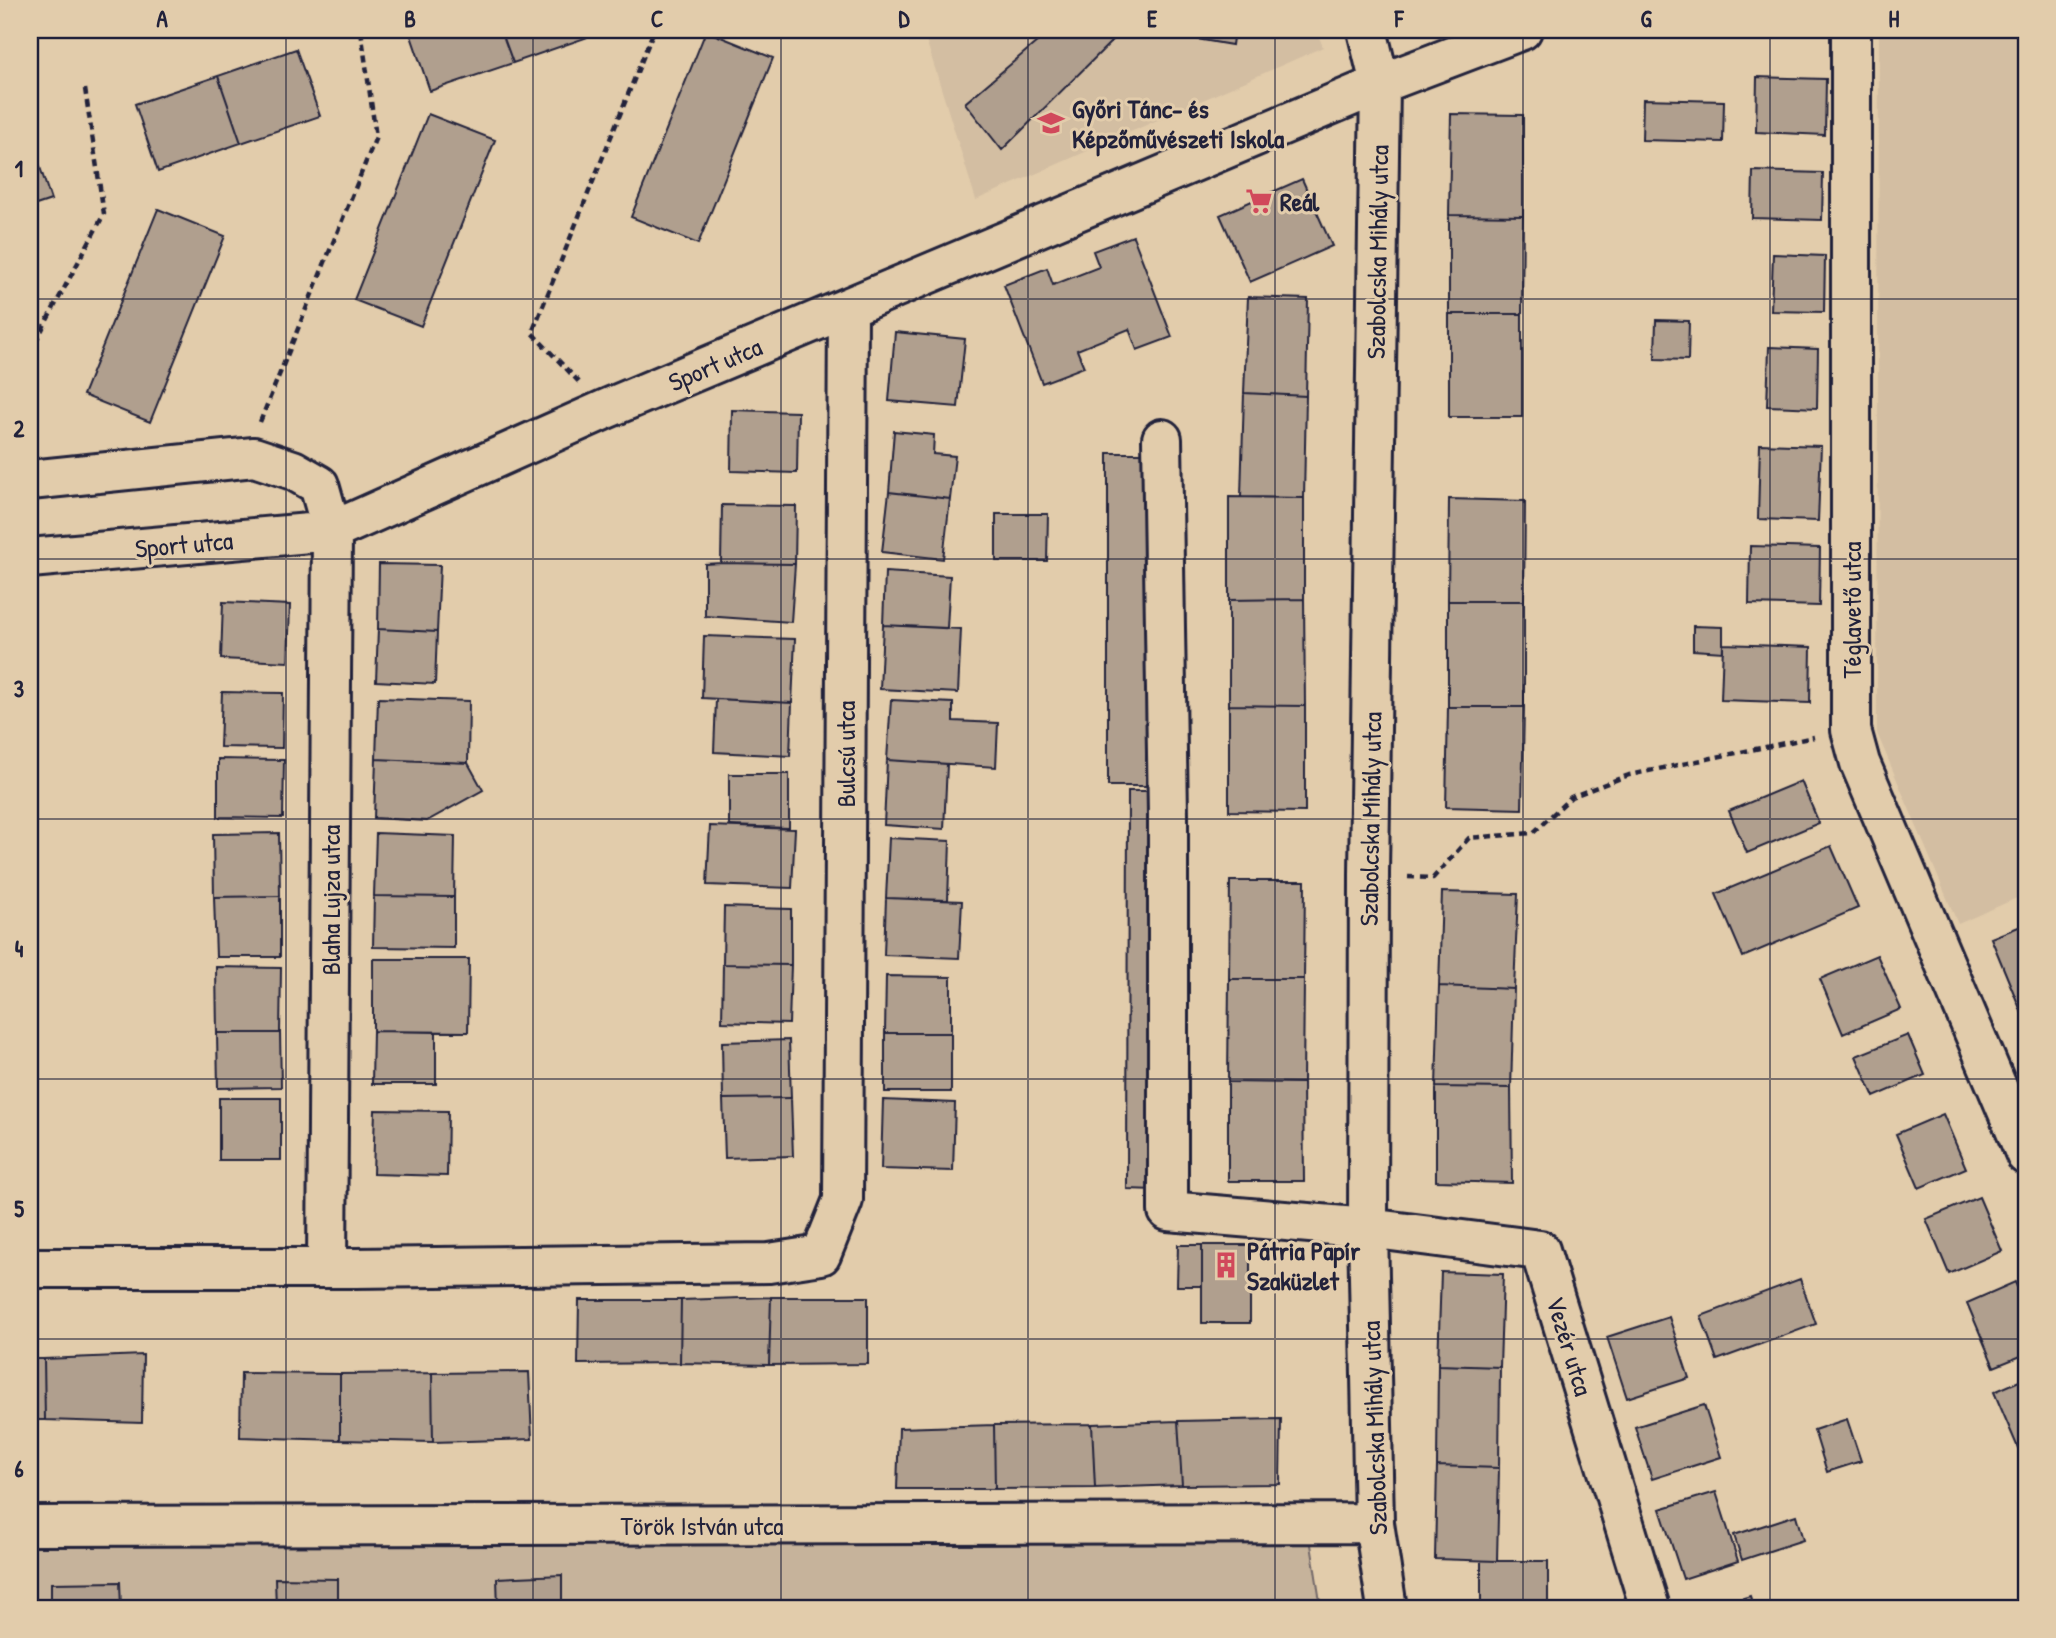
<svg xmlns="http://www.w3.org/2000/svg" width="2056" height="1638" viewBox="0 0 2056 1638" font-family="'Patrick Hand',sans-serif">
	<rect width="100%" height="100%" fill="#e2ccab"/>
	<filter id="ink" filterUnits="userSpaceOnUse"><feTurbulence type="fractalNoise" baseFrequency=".0143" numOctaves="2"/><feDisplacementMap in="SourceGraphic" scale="14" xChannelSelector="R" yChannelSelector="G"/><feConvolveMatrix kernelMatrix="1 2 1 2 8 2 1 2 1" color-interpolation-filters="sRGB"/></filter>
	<g filter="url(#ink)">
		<path fill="#d3bea2" d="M923,30H1316L1323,47L976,200Z
			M1879,30H2026V894L1958,924L1877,733Z"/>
		<path fill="#c6b39b" stroke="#746a6b" stroke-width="2" d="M1310,1538L1321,1608H30V1546Z"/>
		<path fill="#b09f8e" stroke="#22223b" stroke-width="2" d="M409,30H501L513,63L430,91Z
			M501,30H585L588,37L513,63Z
			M1051,30H1123L1002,150L965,103Z
			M1144,30H1234L1232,45Z
			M706,31L773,58L698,244L631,217Z
			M296,49L320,116L241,143L218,76Z
			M218,76L241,143L158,172L135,104Z
			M1757,77L1826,79L1825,135L1756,132Z
			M1643,99L1724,101L1723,142L1642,140Z
			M428,114L495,140L421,326L354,300Z
			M1451,114L1523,115V216L1449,215Z
			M30,137L51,200L30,207Z
			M1753,171L1823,173L1822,220L1752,218Z
			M1302,179L1332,246L1250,282L1220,215Z
			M158,209L225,236L150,422L83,395Z
			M1449,215L1523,216L1522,314H1449Z
			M1133,236L1172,337L1137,350L1129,329L1077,350L1084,367L1042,383L1004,285L1047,268L1053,285L1099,267L1093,251Z
			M1773,254L1825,256L1824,312L1771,311Z
			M1248,297L1308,299L1306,396L1244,393Z
			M1449,314H1522V417H1449Z
			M1656,320L1689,321L1688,360L1655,359Z
			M895,332L965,339L958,407L889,401Z
			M1769,347L1818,349L1817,408L1767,406Z
			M1244,393L1306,396L1304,498L1241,497Z
			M732,410L798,412L797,473L731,471Z
			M894,431L934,435L933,454L955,456L950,499L889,492Z
			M1760,444L1821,446L1818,521L1758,519Z
			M1108,453H1146V786H1108Z
			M889,492L950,499L943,559L882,552Z
			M1229,497L1304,498V599L1229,600Z
			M1449,499L1525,501L1524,601H1448Z
			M722,505L796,506L795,564L721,563Z
			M996,514H1048L1047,561H996Z
			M1750,546L1820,548L1819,606L1749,604Z
			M721,563L795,564L791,622L705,616V564Z
			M379,564L440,565L437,632L378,629Z
			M885,572L950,576L947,628L883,625Z
			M1304,599L1305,706L1229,705V600Z
			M1448,601H1524V707H1448Z
			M223,602L290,605L288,662L221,659Z
			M883,625L961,629L958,693L880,689Z
			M1693,626L1723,627V652L1693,650Z
			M378,629L437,632L435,684L376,681Z
			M704,636L795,639L792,703L702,698Z
			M1723,644L1811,647L1810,703L1721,700Z
			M222,692L283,693L282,748L220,747Z
			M378,698L469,701L468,763L376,759Z
			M716,699L792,703L790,756L714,752Z
			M891,700L953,703V721L998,723L996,767L887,760Z
			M1229,705L1305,706V812L1229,811Z
			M1448,707H1524L1522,809L1446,807Z
			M218,759L284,760L283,818L218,817Z
			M376,759L468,763L483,790L427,821L374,818Z
			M887,760L947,764L944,829L884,825Z
			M729,774H789V828L729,826Z
			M1801,781L1819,823L1747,853L1729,811Z
			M1128,791H1156L1155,1190L1127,1189Z
			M710,826L795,829L792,888L707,885Z
			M279,833L280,896L214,897L213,834Z
			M376,833L455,836L454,897L374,896Z
			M889,838L950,841L948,900L886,898Z
			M1831,846L1858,908L1743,957L1716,894Z
			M1230,881H1305L1304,979H1229Z
			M1442,892L1518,894L1514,989L1439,986Z
			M280,896V957H216L214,897Z
			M374,896L454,897V948L373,947Z
			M886,898L962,901L959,958L884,955Z
			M724,907L791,909V965L723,964Z
			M2026,924V1023L1991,938Z
			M1877,955L1901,1009L1843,1034L1820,979Z
			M373,959H469L468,1032L373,1031Z
			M723,964L791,965L789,1024L722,1022Z
			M216,967L281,968L280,1033H217Z
			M886,976L951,977V1033H885Z
			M1229,979H1304L1303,1083L1228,1082Z
			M1439,986L1514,989L1511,1088L1436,1087Z
			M373,1031L436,1032V1084H372Z
			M217,1033H280L281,1087L218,1088Z
			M885,1033H951V1092H885Z
			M1908,1035L1925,1075L1874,1097L1856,1056Z
			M789,1040L791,1098L723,1099L722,1042Z
			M1228,1082L1303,1083L1304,1181H1228Z
			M1436,1087L1511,1088L1512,1183L1436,1181Z
			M219,1098H281V1160H219Z
			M791,1098L793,1156L725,1158L723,1099Z
			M883,1100L955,1103L953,1171L881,1169Z
			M375,1110L448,1111L447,1176L373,1174Z
			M1943,1114L1966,1168L1919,1188L1896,1134Z
			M1979,1197L2002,1251L1949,1274L1926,1219Z
			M1178,1245H1202V1286H1177Z
			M1202,1245H1250V1323H1202Z
			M1441,1272L1503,1274L1500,1367L1438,1365Z
			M1800,1279L1816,1324L1717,1360L1701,1316Z
			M2015,1282L2026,1308V1354L1994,1367L1967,1303Z
			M771,1297H868V1364L769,1365Z
			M771,1297L769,1365L680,1363L681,1300Z
			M579,1300H681L680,1363L578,1364Z
			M1669,1317L1689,1378L1627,1398L1607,1337Z
			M143,1355L142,1423L45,1420L44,1359Z
			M30,1359H44L45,1420H30Z
			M1438,1365L1500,1367L1499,1468L1437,1466Z
			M529,1372L532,1439L433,1442L432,1373Z
			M241,1373L340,1374V1440L240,1437Z
			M432,1373L433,1442L340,1440V1374Z
			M2026,1378V1444L2018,1448L1994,1392Z
			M1704,1405L1721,1457L1652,1479L1635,1427Z
			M1281,1419L1280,1484L1182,1485L1178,1421Z
			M1847,1419L1861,1461L1827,1472L1814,1430Z
			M1178,1421L1182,1485L1095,1488L1092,1424Z
			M1092,1424L1095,1488L995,1489L994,1425Z
			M994,1425L995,1489H897L899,1428Z
			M1437,1466L1499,1468L1497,1561L1435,1559Z
			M1716,1492L1738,1561L1683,1579L1660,1509Z
			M1796,1515L1803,1540L1742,1560L1734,1535Z
			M1481,1561H1548V1608H1481Z
			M562,1575V1608H498L497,1578Z
			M275,1578L338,1579V1608H276Z
			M120,1582L121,1608H51V1583Z
			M1750,1596L1754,1608H1712Z"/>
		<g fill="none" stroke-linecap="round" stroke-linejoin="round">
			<g stroke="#22223b" stroke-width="44">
				<path id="minor" d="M1367,30L1380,84L1369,874L1368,1228L1374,1523L1387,1608
					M1851,30V730L1860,763L2026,1155
					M1162,439L1168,815V1211L1368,1228L1540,1250L1650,1608
					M30,480L254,457L293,470L319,485L332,531L327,1268
					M30,558L332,531L606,409L1380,84L1522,30
					M30,1268H355L769,1263L821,1255L843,1200L848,309
					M30,1526L1374,1523"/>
			</g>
			<path stroke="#22223b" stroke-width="4.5" stroke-dasharray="7 5" stroke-linecap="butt" d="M30,352L104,214L85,89
				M579,382L532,333L654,30
				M260,422L376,137L361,30
				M1408,877L1433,878L1469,838L1533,833L1571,797L1629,775L1814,737"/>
			<use href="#minor" stroke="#e2ccab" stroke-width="38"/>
		</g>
	</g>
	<path fill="none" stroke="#22223b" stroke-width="2" stroke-opacity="0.55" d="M286,30V1608M533,30V1608M781,30V1608M1028,30V1608M1275,30V1608M1523,30V1608M1770,30V1608M30,299H2026M30,559H2026M30,819H2026M30,1079H2026M30,1339H2026"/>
	<defs>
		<g id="school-bare" transform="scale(2.1)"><path d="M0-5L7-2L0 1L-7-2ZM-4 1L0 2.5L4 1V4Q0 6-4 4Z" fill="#d1495b" stroke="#e2ccab" stroke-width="2.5" paint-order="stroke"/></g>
		<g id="supermarket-bare" transform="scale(2.1)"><path d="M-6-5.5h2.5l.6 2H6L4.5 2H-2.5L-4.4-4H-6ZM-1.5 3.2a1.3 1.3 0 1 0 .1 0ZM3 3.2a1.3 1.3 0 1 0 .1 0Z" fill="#d1495b" stroke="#e2ccab" stroke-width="2.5" paint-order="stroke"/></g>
		<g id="building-bare" transform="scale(2.1)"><path d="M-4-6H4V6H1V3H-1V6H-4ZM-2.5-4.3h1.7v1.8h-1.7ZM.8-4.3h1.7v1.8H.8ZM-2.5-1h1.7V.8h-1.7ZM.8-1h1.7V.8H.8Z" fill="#d1495b" stroke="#e2ccab" stroke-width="2.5" paint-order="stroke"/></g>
	</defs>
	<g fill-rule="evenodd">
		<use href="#school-bare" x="1051" y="123"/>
		<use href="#supermarket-bare" x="1259" y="201"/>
		<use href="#building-bare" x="1226" y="1265"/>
	</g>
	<g text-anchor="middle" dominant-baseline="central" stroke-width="6" stroke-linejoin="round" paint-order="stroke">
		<g font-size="26" font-weight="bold" fill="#22223b" stroke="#e2ccab" text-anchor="start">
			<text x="1072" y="108">Győri Tánc- és<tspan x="1072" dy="30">Képzőművészeti Iskola</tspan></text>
			<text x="1280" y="201">Reál</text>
			<text x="1247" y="1250">Pátria Papír<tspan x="1247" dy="30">Szaküzlet</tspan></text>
		</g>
		<g font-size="26" fill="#22223b" stroke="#e2ccab">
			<text transform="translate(1377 252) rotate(-89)">Szabolcska Mihály utca</text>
			<text transform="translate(715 364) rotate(-23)">Sport utca</text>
			<text transform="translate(184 544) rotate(-5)">Sport utca</text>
			<text transform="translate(1851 610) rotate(-90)">Téglavető utca</text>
			<text transform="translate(845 754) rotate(-90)">Bulcsú utca</text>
			<text transform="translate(1370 819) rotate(-89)">Szabolcska Mihály utca</text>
			<text transform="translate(330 900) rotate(-90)">Blaha Lujza utca</text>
			<text transform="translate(1570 1346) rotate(73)">Vezér utca</text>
			<text transform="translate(1374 1428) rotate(-92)">Szabolcska Mihály utca</text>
			<text x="702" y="1525">Török István utca</text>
		</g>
	</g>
	<rect width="2056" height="1638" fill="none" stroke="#e2ccab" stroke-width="77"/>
	<rect x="38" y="38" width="1980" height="1562" fill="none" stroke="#22223b" stroke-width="2.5"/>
	<g font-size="23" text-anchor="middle" font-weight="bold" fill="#22223b">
		<text x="162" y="27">A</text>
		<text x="410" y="27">B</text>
		<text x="657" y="27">C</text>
		<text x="904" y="27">D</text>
		<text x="1152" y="27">E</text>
		<text x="1399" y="27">F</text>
		<text x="1646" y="27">G</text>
		<text x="1894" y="27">H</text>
		<text x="19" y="177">1</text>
		<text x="19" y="437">2</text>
		<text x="19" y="697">3</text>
		<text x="19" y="957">4</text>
		<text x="19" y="1217">5</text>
		<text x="19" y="1477">6</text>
	</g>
</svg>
